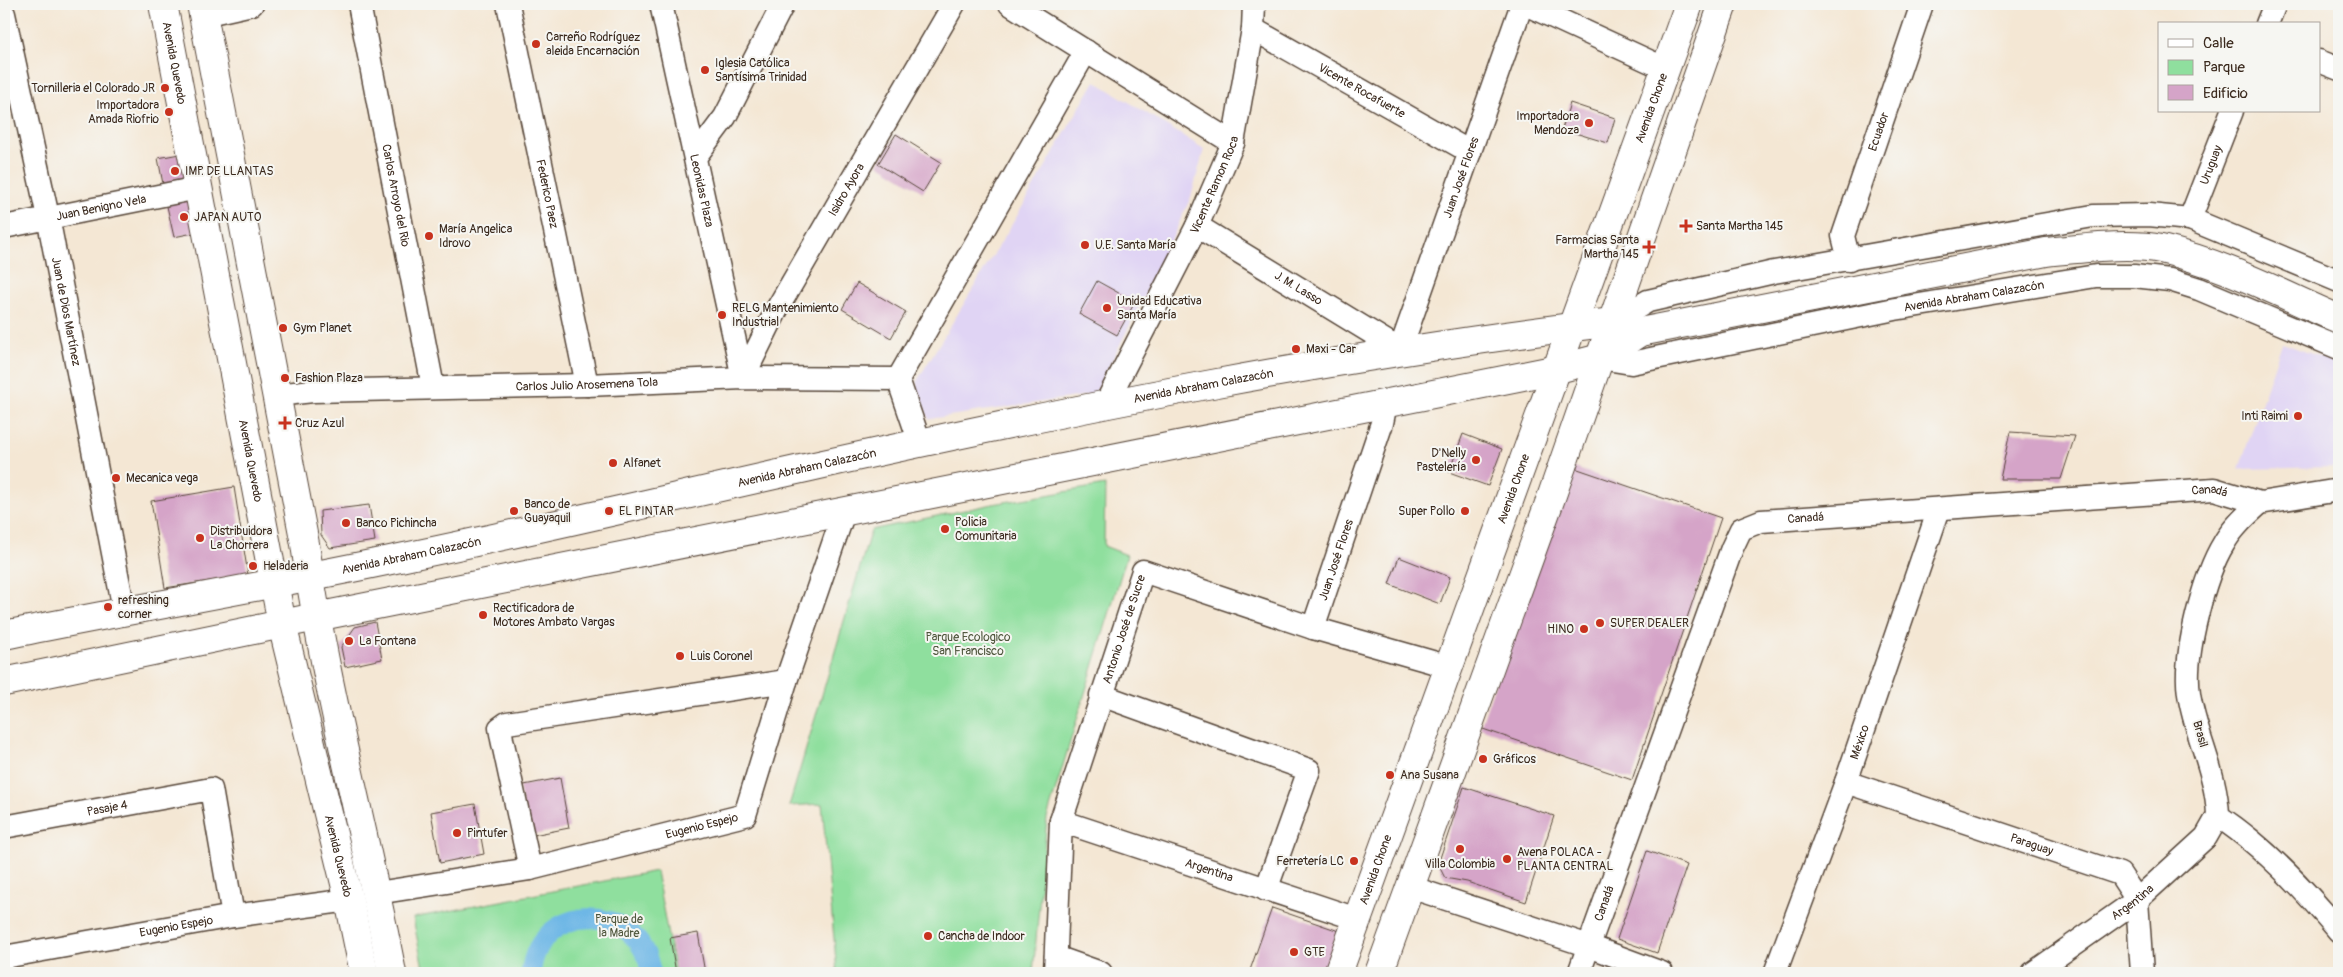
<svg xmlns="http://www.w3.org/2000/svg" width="2343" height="977" viewBox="0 0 2343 977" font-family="Pangolin,sans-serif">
	<rect width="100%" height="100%" fill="#f6f6f2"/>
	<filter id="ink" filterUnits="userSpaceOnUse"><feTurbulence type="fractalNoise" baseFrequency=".02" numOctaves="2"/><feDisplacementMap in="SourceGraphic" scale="10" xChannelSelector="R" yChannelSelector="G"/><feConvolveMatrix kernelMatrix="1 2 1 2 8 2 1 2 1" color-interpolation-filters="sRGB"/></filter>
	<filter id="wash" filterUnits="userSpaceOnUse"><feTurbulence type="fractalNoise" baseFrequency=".0096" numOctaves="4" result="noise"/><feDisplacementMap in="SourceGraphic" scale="20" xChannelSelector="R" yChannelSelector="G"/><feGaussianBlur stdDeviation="1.12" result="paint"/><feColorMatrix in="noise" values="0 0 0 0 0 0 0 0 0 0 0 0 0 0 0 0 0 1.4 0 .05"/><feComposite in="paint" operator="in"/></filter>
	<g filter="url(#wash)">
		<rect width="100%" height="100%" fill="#f4e7d4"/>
		<path fill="#e0d4f4" d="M1095,81L1204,149L1191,197L1156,273L1095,394L929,419L917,392V381L1017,216Z
			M2282,343L2339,364V467L2239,469Z"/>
		<path fill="#8fdf9e" stroke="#65845e" d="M1105,485L1104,546L1127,555L1047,818L1033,973H837L822,804L789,806L871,530L993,504Z
			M656,871L675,973H424L413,918Z"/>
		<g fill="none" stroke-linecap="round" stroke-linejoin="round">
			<path stroke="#6eb7e6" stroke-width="20" d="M531,973C537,902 639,898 651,973"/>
		</g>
		<g id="blocks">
			<path fill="#d5a4c8" d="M1570,103L1615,118L1608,143L1562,129Z
				M896,134L941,162L923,192L878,164Z
				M185,153L191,184L164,189L158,158Z
				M195,197L203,231L174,237L166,202Z
				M1097,281L1135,302L1117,335L1079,314Z
				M857,283L906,312L891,338L842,309Z
				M2010,432L2075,436L2061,479H2000Z
				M1463,434L1502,449L1488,486L1449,472Z
				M1569,466L1721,518L1632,780L1480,728Z
				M234,487L248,575L165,588L151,501Z
				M369,505L375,541L330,548L321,535L320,511Z
				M1399,557L1450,577L1440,604L1389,584Z
				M375,622L382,659L345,667L341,647L355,627Z
				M560,778L569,828L528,836L519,786Z
				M1464,787L1554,816L1526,902L1467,882L1445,878L1438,864Z
				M475,804L484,854L440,863L431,812Z
				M1647,851L1687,865L1657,953L1617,939Z
				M1272,908L1339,931L1324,973H1249Z
				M698,933L705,973H676L670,938Z"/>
		</g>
	</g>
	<g filter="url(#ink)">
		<use href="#blocks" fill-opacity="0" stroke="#574639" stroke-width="1"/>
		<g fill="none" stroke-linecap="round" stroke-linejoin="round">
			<g stroke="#574639" stroke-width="25">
				<g id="minor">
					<path id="s1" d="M359,4L433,387"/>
					<path id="s2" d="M508,4L587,385"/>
					<path id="s3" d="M661,4L743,378"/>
					<path d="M1010,4L1233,143"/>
					<path d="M1525,4L1666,69"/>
					<path id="s4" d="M4,14L48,217L124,610"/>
					<path d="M203,15L252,4"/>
					<path d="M2267,24L2275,4"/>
					<path id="s5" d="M1253,29L1470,152"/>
					<path d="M2319,61L2339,69"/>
					<path d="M696,156L725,117L783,4"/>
					<path id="s6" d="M2190,219L2232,111"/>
					<path id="s7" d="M1197,226L1400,350L1522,4"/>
					<path id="s8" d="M4,227L198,188"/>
					<path id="s9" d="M1849,260L1843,236L1922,4"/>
					<path d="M1613,322L1648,301L1774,272L2093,216L2149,215L2190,219L2339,281"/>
					<path id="s10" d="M1600,358L1631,363L1895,309L2096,276H2134L2170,280L2199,289L2339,348"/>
					<path id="s11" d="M743,378L777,309L954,4"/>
					<path id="s12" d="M276,395L313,391L587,385L743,378L898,379"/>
					<path id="s13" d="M1105,405L1197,226L1233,143L1253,29L1254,4"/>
					<path d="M920,443L898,379L1086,51"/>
					<path id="s14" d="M1313,628L1382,423L1386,403"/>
					<path d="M1101,695L1309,770L1266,890"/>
					<path id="s15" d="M1846,782L2120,874L2137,900L2142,973"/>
					<path d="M2218,816C2217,773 2195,735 2189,694C2183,656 2204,575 2224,543C2233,527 2247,515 2260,503"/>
					<path d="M2218,816C2264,846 2304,889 2339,931"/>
					<path id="s16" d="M1061,821L1357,919"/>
					<path id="s17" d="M4,827L211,789L233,916"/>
					<path d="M530,869L502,739L500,728L507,723L786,681"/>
					<path d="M1410,887L1589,946L1662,973"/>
					<path id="s18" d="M377,893L530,869L745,815L786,681L844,512"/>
					<path id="s19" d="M4,957L233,916L349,900"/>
					<path d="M1056,957L1101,973"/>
					<path id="s20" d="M1055,973L1061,821L1143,571L1313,628L1450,667"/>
					<path id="s21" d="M1579,973L1732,548L1741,529L1761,521L2214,489L2260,503L2339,490"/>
					<path id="s22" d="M1775,973L1846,782L1939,509"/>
					<path id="s23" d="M2033,973L2137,900L2206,837L2218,816"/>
				</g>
			</g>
			<g stroke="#574639" stroke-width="30">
				<g id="major">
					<path id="s24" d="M163,4L282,624L349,900L364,973"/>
					<path d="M201,4L305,544C325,688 365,830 392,973"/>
					<path id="s25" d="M4,635C136,608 269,586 400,558C537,530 674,497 810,467C1076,408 1343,354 1613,322L1640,332"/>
					<path d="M4,682L316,617L1558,369L1600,358L1640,332L2046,252C2080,249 2128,242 2161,249C2223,263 2281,294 2339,319"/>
					<path id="s26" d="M1338,973L1689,4"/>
					<path d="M1379,973L1552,495L1723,4"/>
				</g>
			</g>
			<use href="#minor" stroke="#fff" stroke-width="22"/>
			<use href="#major" stroke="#fff" stroke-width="28"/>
		</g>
	</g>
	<g fill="#c8321e" stroke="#f6f6f2" stroke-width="2">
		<circle cx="536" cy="44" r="5"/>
		<circle cx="705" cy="70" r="5"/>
		<circle cx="165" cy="88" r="5"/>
		<circle cx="169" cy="112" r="5"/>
		<circle cx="1589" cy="123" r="5"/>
		<circle cx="175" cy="171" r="5"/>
		<circle cx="184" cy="217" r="5"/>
		<path d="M1683.5 218.5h5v5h5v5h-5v5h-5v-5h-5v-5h5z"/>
		<circle cx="429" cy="236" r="5"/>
		<circle cx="1085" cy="245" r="5"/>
		<path d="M1646.5 239.5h5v5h5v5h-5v5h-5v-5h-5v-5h5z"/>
		<circle cx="1107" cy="308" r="5"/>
		<circle cx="722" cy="315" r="5"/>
		<circle cx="283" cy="328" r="5"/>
		<circle cx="1296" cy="349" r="5"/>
		<circle cx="285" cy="378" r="5"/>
		<circle cx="2298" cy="416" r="5"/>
		<path d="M282.5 415.5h5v5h5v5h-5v5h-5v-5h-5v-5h5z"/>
		<circle cx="1476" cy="460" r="5"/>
		<circle cx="613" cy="463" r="5"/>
		<circle cx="116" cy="478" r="5"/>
		<circle cx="514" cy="511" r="5"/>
		<circle cx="609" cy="511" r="5"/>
		<circle cx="1465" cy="511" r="5"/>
		<circle cx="346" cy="523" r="5"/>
		<circle cx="945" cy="529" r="5"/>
		<circle cx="200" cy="538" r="5"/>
		<circle cx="253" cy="566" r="5"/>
		<circle cx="108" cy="607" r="5"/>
		<circle cx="483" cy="615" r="5"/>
		<circle cx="1600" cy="623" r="5"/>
		<circle cx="1584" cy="629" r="5"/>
		<circle cx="349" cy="641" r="5"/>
		<circle cx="680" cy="656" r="5"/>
		<circle cx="1483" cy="759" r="5"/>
		<circle cx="1390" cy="775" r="5"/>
		<circle cx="457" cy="833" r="5"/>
		<circle cx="1460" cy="849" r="5"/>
		<circle cx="1507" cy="859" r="5"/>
		<circle cx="1354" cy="861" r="5"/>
		<circle cx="928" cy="936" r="5"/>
		<circle cx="1294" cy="952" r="5"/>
	</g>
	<g text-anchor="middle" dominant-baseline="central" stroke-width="4" stroke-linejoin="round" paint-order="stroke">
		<g font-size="12" fill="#3b2a1e" stroke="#f6f6f2" text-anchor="start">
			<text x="546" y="37">Carreño Rodríguez<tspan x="546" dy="14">aleida Encarnación</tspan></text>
			<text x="715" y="63">Iglesia Católica<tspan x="715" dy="14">Santísima Trinidad</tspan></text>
			<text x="155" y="88" text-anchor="end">Tornilleria el Colorado JR</text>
			<text x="159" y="105" text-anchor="end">Importadora<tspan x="159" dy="14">Amada Riofrio</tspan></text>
			<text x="1579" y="116" text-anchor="end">Importadora<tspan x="1579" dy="14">Mendoza</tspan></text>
			<text x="185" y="171">IMP. DE LLANTAS</text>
			<text x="194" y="217">JAPAN AUTO</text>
			<text x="1696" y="226">Santa Martha 145</text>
			<text x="439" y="229">María Angelica<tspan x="439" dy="14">Idrovo</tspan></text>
			<text x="1639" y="240" text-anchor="end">Farmacias Santa<tspan x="1639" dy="14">Martha 145</tspan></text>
			<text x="1095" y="245">U.E. Santa María</text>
			<text x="1117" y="301">Unidad Educativa<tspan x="1117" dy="14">Santa María</tspan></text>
			<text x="732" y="308">RELG Mantenimiento<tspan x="732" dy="14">Industrial</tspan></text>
			<text x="293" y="328">Gym Planet</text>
			<text x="1306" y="349">Maxi - Car</text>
			<text x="295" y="378">Fashion Plaza</text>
			<text x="2288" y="416" text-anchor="end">Inti Raimi</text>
			<text x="295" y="423">Cruz Azul</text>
			<text x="1466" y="453" text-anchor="end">D'Nelly<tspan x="1466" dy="14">Pastelería</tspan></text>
			<text x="623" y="463">Alfanet</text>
			<text x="126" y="478">Mecanica vega</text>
			<text x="524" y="504">Banco de<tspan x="524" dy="14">Guayaquil</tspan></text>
			<text x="619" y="511">EL PINTAR</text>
			<text x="1455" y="511" text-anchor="end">Super Pollo</text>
			<text x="955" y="522">Policia<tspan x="955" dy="14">Comunitaria</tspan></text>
			<text x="356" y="523">Banco Pichincha</text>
			<text x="210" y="531">Distribuidora<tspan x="210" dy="14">La Chorrera</tspan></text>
			<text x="263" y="566">Heladeria</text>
			<text x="118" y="600">refreshing<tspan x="118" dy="14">corner</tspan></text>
			<text x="493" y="608">Rectificadora de<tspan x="493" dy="14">Motores Ambato Vargas</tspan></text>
			<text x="1610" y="623">SUPER DEALER</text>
			<text x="1574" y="629" text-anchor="end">HINO</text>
			<text x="359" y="641">La Fontana</text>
			<text x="690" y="656">Luis Coronel</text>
			<text x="1493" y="759">Gráficos</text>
			<text x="1400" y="775">Ana Susana</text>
			<text x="467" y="833">Pintufer</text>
			<text x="1517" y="852">Avena POLACA -<tspan x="1517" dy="14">PLANTA CENTRAL</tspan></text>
			<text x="1344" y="861" text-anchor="end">Ferretería LC</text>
			<text x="1460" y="864" text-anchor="middle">Villa Colombia</text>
			<text x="938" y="936">Cancha de Indoor</text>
			<text x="1304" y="952">GTE</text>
		</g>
		<g font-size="12" fill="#3b2a1e" stroke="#f6f6f2">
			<text stroke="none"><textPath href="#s24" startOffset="60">Avenida Quevedo</textPath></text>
			<text stroke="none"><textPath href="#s5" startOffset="125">Vicente Rocafuerte</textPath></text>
			<text stroke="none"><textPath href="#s26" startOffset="920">Avenida Chone</textPath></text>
			<text stroke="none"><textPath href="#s9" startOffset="135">Ecuador</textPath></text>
			<text stroke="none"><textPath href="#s6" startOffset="58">Uruguay</textPath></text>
			<text stroke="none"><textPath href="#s7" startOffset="421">Juan José Flores</textPath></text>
			<text stroke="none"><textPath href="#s13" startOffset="246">Vicente Ramon Roca</textPath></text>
			<text stroke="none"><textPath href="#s3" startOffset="191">Leonidas Plaza</textPath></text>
			<text stroke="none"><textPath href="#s11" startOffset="215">Isidro Ayora</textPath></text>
			<text stroke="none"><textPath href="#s2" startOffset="194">Federico Paez</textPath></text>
			<text stroke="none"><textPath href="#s1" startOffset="195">Carlos Arroyo del Rio</textPath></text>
			<text stroke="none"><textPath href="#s8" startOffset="99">Juan Benigno Vela</textPath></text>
			<text stroke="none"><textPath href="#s7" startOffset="119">J. M. Lasso</textPath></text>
			<text stroke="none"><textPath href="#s10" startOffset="381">Avenida Abraham Calazacón</textPath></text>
			<text stroke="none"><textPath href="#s4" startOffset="304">Juan de Dios Martínez</textPath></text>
			<text stroke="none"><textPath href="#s12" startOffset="311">Carlos Julio Arosemena Tola</textPath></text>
			<text stroke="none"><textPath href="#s25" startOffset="1225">Avenida Abraham Calazacón</textPath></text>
			<text stroke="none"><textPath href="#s24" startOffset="465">Avenida Quevedo</textPath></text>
			<text stroke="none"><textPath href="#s25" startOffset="820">Avenida Abraham Calazacón</textPath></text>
			<text stroke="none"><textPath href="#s26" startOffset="515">Avenida Chone</textPath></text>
			<text stroke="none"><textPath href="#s21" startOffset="944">Canadá</textPath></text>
			<text stroke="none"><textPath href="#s21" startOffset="539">Canadá</textPath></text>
			<text stroke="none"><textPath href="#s25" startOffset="415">Avenida Abraham Calazacón</textPath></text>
			<text stroke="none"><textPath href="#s14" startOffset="72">Juan José Flores</textPath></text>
			<text stroke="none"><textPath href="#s20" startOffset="354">Antonio José de Sucre</textPath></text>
			<text transform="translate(2200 734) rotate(74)">Brasil</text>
			<text stroke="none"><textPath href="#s22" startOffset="246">México</textPath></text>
			<text stroke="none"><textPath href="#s17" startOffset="105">Pasaje 4</textPath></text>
			<text stroke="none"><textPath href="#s18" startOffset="332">Eugenio Espejo</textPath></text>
			<text stroke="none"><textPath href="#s15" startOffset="196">Paraguay</textPath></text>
			<text stroke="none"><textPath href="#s24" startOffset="870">Avenida Quevedo</textPath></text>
			<text stroke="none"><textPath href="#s26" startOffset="110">Avenida Chone</textPath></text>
			<text stroke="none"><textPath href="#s16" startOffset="156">Argentina</textPath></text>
			<text stroke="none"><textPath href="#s23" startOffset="122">Argentina</textPath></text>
			<text stroke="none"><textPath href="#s21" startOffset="74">Canadá</textPath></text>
			<text stroke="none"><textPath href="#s19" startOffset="175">Eugenio Espejo</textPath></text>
		</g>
		<g font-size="12" fill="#50573e" stroke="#f6f6f2">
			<text x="968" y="637">Parque Ecologico<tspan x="968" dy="14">San Francisco</tspan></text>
			<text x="619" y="919">Parque de<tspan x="619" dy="14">la Madre</tspan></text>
		</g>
	</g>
	<rect width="2343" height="977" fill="none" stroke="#f6f6f2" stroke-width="20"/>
	<rect x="2158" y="22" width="162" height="90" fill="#f6f6f2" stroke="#aba49d"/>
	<rect x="2168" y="39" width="25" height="8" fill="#ffffff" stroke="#aba49d"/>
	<text x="2203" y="48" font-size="15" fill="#3b2a1e">Calle</text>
	<rect x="2168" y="60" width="25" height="15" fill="#8fdf9e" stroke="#aba49d"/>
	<text x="2203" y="72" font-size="15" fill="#3b2a1e">Parque</text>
	<rect x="2168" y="85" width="25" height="15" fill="#d5a4c8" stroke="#aba49d"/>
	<text x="2203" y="98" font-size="15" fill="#3b2a1e">Edificio</text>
</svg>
